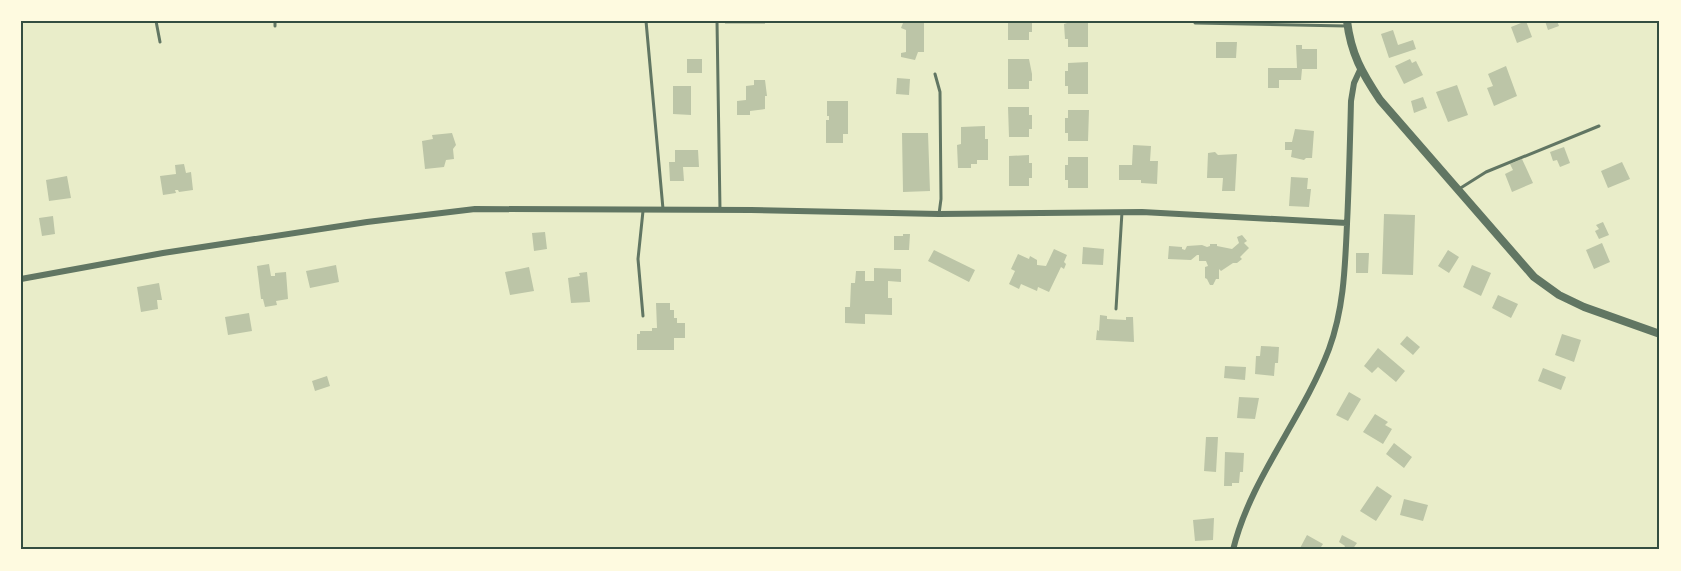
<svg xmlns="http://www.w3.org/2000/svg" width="1681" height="571" viewBox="0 0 1681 571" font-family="'Public Sans',sans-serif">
	<rect width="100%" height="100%" fill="#e9edc9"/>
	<path fill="#bcc5a7" d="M725,21H765V24H725Z
		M1008,21H1032V32H1029V40H1008Z
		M1067,21H1088V47H1068V39H1065L1064,24L1067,23Z
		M1526,21L1532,37L1517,43L1511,27Z
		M1545,21H1557L1559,26L1548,30Z
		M903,23H924V52H918L915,60L901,57V53L906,52V30L901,28Z
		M1393,30L1398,45L1413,40L1416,49L1389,58L1381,34Z
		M1216,42H1237L1236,58H1216Z
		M1296,45H1302V49H1317V69H1302L1301,80H1279V88H1268V68H1297Z
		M687,59H702V73H687Z
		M1008,59H1029L1032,74V81H1029V89H1008Z
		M1410,59L1412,63L1416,61L1423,75L1404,84L1395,66Z
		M1088,62V94H1068V86H1065V71H1068V63Z
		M1506,66L1517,96L1494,106L1487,88L1493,86L1488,74Z
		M897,78L910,79L909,95L896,94Z
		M754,80H765L767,96H765V109L750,111V115H737V101L746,100V86L754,85Z
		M1457,85L1468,115L1448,122L1436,92Z
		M673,86H691V115L673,114Z
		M1423,97L1427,108L1414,113L1411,101Z
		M827,101H848V134H843V143H826V120H829V116H827Z
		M1008,107H1029V115H1032V129H1029V137H1009Z
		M1068,110H1089L1088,141H1068V133H1065V118H1068Z
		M985,126V139H988V160H977V164H971V168H958L957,145L961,144V127Z
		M1295,129L1314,131L1312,158H1306L1304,160L1291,157L1292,150H1285V142H1292Z
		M452,133L456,145L453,149L454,159L446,160L444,167L425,169L422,141L433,139L432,135Z
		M902,133H928L930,191L903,192Z
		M1133,145L1151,146L1150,161H1158L1157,184L1141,183V180H1119V165H1132Z
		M1564,147L1570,163L1560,167L1557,160L1553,161L1550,152Z
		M675,150H698L699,167H683L684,181H670L669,162H675Z
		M1215,152L1218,155L1237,154L1235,191H1222L1223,178H1207L1208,153Z
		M1029,155V163H1032V178H1029V186H1009V156Z
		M1068,157H1088V188H1068V180H1065V165H1068Z
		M1522,159L1533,183L1512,192L1505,174L1513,170L1510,164Z
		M1622,162L1630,179L1608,188L1601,171Z
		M184,164L186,173L191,172L193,190L179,192L178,190H175L176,193L163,195L160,176L176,174L175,165Z
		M67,176L71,198L49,201L46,180Z
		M1291,177L1308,178L1307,189H1311L1309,207L1289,206Z
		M1384,214L1415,215L1413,275L1382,274Z
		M53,216L55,234L42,236L39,218Z
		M1603,222L1609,235L1599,239L1595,231L1599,229L1596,225Z
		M545,232L547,249L534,251L532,233Z
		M903,234H910L909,250H894V236H903Z
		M1242,235L1247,241L1244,243L1249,248L1240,257L1242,259L1237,263H1233L1221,271L1219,269V279H1216L1213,285H1210L1207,279L1205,278V267L1208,266L1206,261H1199V255H1197L1191,260L1168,259L1169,246L1182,247V249L1185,250L1187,246L1202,245L1207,247L1210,246V244H1217V246L1232,249L1239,243L1237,237Z
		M1602,243L1610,262L1594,269L1586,250Z
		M1083,247L1104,249L1103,265L1082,264Z
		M1054,249L1067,255L1064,262L1066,264L1064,269L1061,267L1049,292L1038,287L1037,291L1021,284L1019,289L1009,284L1015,271L1011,269L1018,254L1029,259L1030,256L1037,260V265L1046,266Z
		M934,250L975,270L969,282L928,261Z
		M1448,250L1459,257L1449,273L1438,266Z
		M1356,253H1369L1368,273H1356Z
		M269,264L271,276H275V273L286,272L288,299L276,301L277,305L265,307L263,299H261L257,266Z
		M336,265L339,282L310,288L306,271Z
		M1472,265L1491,273L1481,296L1463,287Z
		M529,267L534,291L510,295L505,272Z
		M874,268L901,269V282L888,281V298H892V315L865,314V324L845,323V307H850L851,283H855L856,271H865V281H874Z
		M587,272L590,302L571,303L568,278L580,276L579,273Z
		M159,283L162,300H157L158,309L141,312L137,287Z
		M1498,295L1518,304L1511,318L1492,308Z
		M656,303H670V310H674V318H677V323H685V338H674V350H637V334H640V331H652V328H657Z
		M249,313L252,331L228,335L225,317Z
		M1100,315L1107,316V319L1126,320V317H1133L1134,342L1096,340L1097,330L1099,331Z
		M1562,334L1581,340L1574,362L1555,355Z
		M1407,336L1420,347L1413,355L1400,344Z
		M1261,346L1279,347L1278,363H1275L1274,376L1255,374L1256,356H1260Z
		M1378,348L1405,371L1396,382L1378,367L1372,373L1364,366Z
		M1225,366L1246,367L1245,380L1224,378Z
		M1543,368L1566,377L1561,390L1538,381Z
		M327,376L330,386L315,391L312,381Z
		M1349,392L1361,399L1348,421L1336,415Z
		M1239,397L1259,398L1255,419L1237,418Z
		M1375,414L1388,422L1385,425L1392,429L1383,444L1363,432Z
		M1206,437H1218L1216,472L1204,471Z
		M1394,443L1412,457L1404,468L1386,454Z
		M1225,452L1244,453L1243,472H1240L1239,483H1232V486H1224Z
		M1377,486L1392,496L1376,521L1360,511Z
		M1404,499L1428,505L1423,521L1400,515Z
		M1214,518L1213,540L1195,541L1193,520Z
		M1307,535L1323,544L1319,550H1299Z
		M1342,535L1357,543L1352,550H1343L1345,546L1339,542Z"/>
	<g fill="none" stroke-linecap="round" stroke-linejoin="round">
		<path stroke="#617663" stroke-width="3" d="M156,21L160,42
			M275,21V26
			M646,21L663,209
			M717,21L720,210
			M1195,23L1346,26
			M935,74L940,92L941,199L939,214
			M1459,189L1486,172L1599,126
			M1116,309L1122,212
			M643,316L638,259L643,211"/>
		<path stroke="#617663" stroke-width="6" d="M21,279L163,253L367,222L475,209L751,210L939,214L1142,212L1347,223
			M1233,550C1250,479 1303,418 1329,349C1344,308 1345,267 1347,224C1349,183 1350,142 1351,101L1354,83L1360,70"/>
		<path stroke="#617663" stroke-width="8" d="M1347,21C1351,54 1362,73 1380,100L1534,277L1559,295L1584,307L1660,334"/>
	</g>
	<rect width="1681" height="571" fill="none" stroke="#fefae0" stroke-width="45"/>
	<rect x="22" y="22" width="1636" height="526" fill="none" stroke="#344e41" stroke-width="2"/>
</svg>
